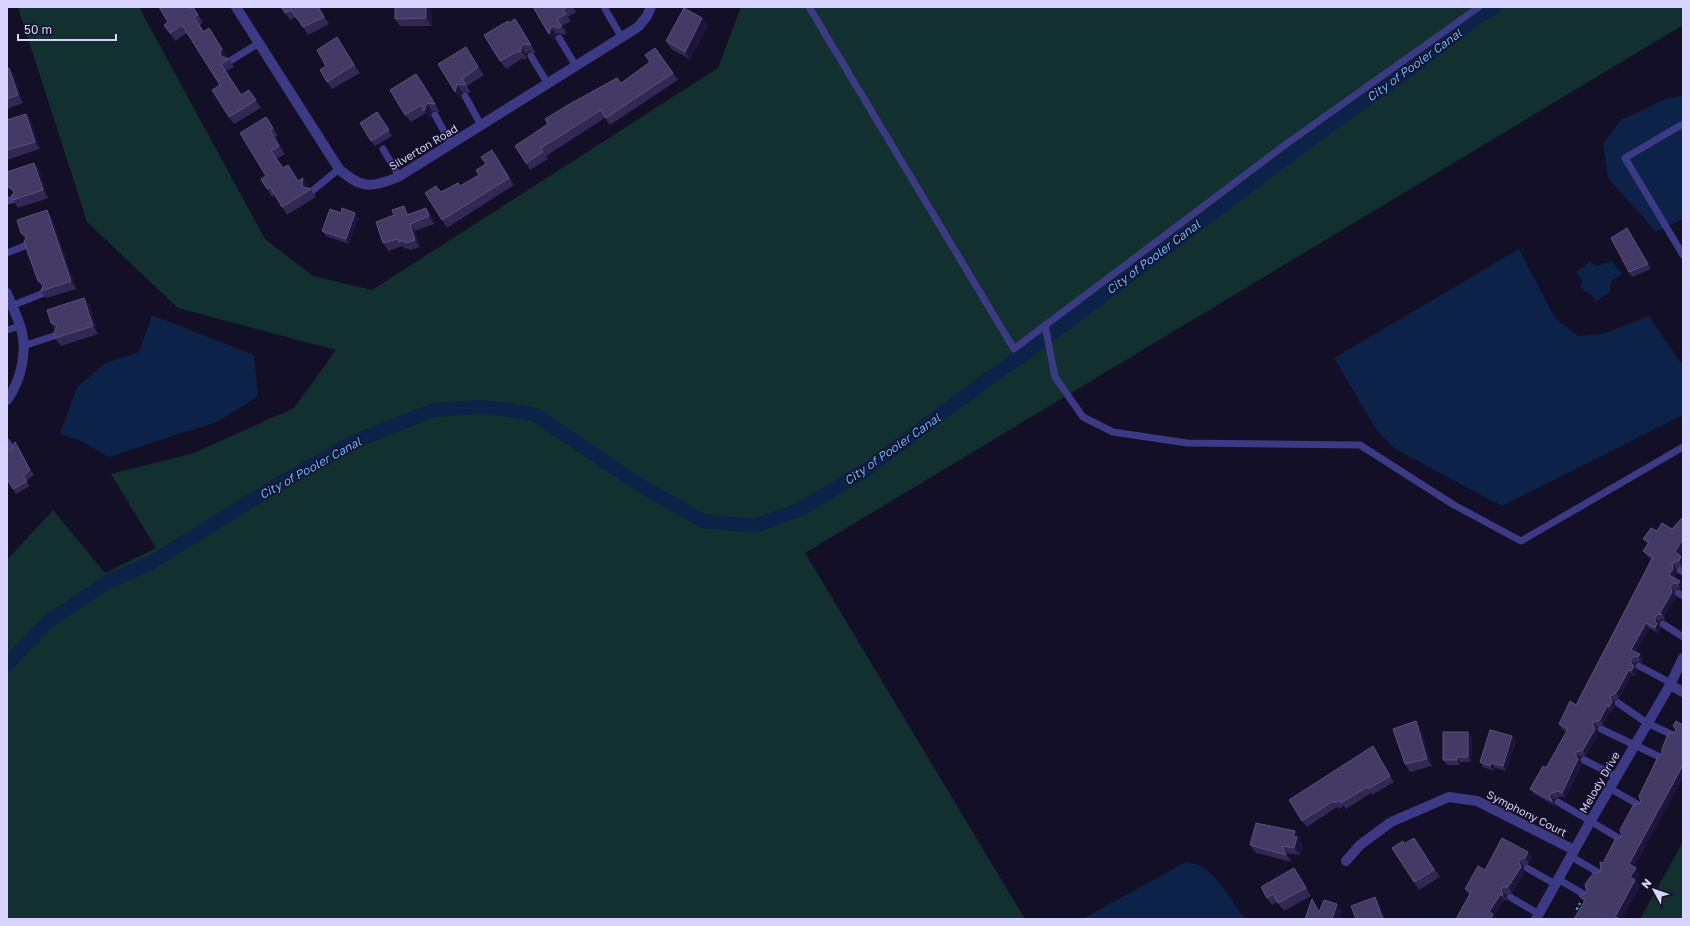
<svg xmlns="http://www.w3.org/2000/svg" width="1690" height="926" viewBox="0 0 1690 926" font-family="'Golos Text',sans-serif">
	<rect width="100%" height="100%" fill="#130f26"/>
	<path fill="#12302f" d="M18,7H139L265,239L313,276L372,290L718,68L741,7H1683V25L805,553L1025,919H7V560L53,510L105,573L156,548L111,474L191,454L294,408L336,350L178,308L87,222Z
		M1683,842V919H1640Z"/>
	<path fill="#0c2248" d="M1683,96V219L1656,232L1608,178L1603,143L1621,120L1668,98Z
		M1519,249L1555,318L1578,336L1602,334L1649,316L1683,366V415L1502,506L1395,449L1377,431L1334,358Z
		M1590,261L1596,266L1612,261L1622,274L1611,281L1610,292L1596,301L1590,293L1586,292L1581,288L1582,281L1576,272Z
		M152,315L254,355L258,396L219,421L109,457L79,440L60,434L77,387L105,363L139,352Z
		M1186,862C1191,863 1197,864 1201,866C1218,875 1234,905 1245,919H1082Z"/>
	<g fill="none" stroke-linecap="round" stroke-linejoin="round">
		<path stroke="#0c2248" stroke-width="14" d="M7,665L49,621L109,581L149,564L270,489L353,442L434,410L479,407L509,410L536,415L638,484L703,521L755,526L801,509L867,469L954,404L1054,332L1326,128L1410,69L1478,17L1495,7"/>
		<path stroke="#2fb8b0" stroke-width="2.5" stroke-dasharray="2 3" stroke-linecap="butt" d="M1580,903L1577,909L1582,911"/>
		<path stroke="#3d3a85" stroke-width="7" d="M809,7L1014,349L1282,147L1479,7
			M605,9L622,38
			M559,38L576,66
			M531,56L548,84
			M230,61L259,43
			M465,96L481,125
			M435,115L451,144
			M1681,125L1625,158L1683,255
			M383,149L399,176
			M312,191L339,169
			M7,201L15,199
			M7,253L27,245
			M11,306L44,293
			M1045,325L1055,377L1083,417L1113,432L1187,443L1360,445L1454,505L1521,541L1683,447
			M7,330L20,326
			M23,346L57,335
			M7,442L13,450
			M1680,570L1683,572
			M1678,593L1683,596
			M1663,624L1683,637
			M1639,666L1671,683
			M1618,703L1647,723L1675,736
			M1601,729L1662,758
			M1584,760L1616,776
			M1609,788L1641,806
			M1558,802L1622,840
			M1570,856L1601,874
			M1527,868L1555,884
			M1558,879L1587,896
			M1510,897L1539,914"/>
		<path stroke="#3d3a85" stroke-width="10" d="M236,7L339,169C361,189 372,188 398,177L638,27L647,16L651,7
			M7,293C11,304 16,314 20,325C28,350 22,379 7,400
			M1670,685L1683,692
			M1346,861L1360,845L1391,822L1449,797L1477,801L1574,850
			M1536,919L1590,822L1670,685L1683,658"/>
	</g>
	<path fill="#312854" d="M159,7H190V8L193,7L203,22L200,25L204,31L214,36L227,57L226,59H229L234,67L226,71L241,95L249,90L261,108L234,124L229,117L220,85L187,33L175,41L164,25L168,22Z
		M281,7H318L329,24L308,35L296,17L290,20Z
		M431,7L432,26H400L395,19Z
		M533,7H573L576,12L568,17L571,21L562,26L567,33L563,35L559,33L556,34L554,41Z
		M702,18L708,26L690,59L671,49L666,41Z
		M515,19L536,53L529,52L526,54L527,58L524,60L523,58L506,69L500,61L509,23Z
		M342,45L360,73L332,89L327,82L326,66Z
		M655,48L678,80L610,125L605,118L546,156L548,159L530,170L526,163L548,124L617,78L621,83L650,62Z
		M471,55L484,75L467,86L471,93L462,92L460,99L438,64Z
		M9,68L14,76L23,103L7,109V69Z
		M422,81L440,112L432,111L430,119L426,113L411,122L405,115Z
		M266,117L278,136L275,137L285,154L276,159L283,168L298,181L309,185L308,188L311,189L316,197L287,215L282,207L275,195L272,197L267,189L266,176Z
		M381,117L392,136L375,146L371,141Z
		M7,120L31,121L40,149L7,160Z
		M498,158L514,185L447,228L442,220L441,192L460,186L479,175Z
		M39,170L48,198L18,208L13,200L14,194L8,187Z
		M426,208L431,215L434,224L415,231L420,247L410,250L408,248L404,249L403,246L388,251L383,243L409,213L410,214Z
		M47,210L52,218L76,289L46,298L41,291L42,287L38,281L25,239L21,233Z
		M341,213H355L358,218L349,244L326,236L322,231Z
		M1630,233L1651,269L1632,277L1629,272Z
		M90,305L98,334L61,346L55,338V329L51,323Z
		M15,442L18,447L34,475L26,481L30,486L16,494L13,489L8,450L12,449Z
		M1643,539L1683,550L1679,555L1683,558V564L1682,566L1676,568L1677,574L1674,578L1680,581L1683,586L1681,589L1678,588L1674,591L1676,597L1664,617L1665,620L1661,619L1659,622L1658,625L1661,628L1658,633L1649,628L1636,652L1643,659L1642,662L1638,661L1634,664L1635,667L1637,671L1635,676L1632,675L1619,698L1614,701L1615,707L1612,712L1610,711L1603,725L1597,727L1596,730L1599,734L1586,755L1580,757L1579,761L1582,764L1565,798L1561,796L1554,799L1553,802L1555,806L1534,794L1530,789L1546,768L1566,732L1562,729L1559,724L1576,705L1651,559L1647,556L1643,551L1648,544Z
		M1683,725L1635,867L1636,868L1640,874L1636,881L1640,886L1621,919H1574L1584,902L1579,896L1587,892L1597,873L1601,871L1603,863L1620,838L1622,836L1639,804L1641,802L1662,754L1675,732L1676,729Z
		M1421,729L1432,766L1410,772L1405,764Z
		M1512,736L1516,741L1506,771L1495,768L1494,771L1483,767L1480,762Z
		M1472,737L1471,762H1460V765H1447L1443,760Z
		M1373,746L1394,782L1372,795L1371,793L1346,809L1344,806L1339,809L1337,807L1307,827L1302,821Z
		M1295,831L1300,839V841L1302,845L1300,855L1287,853L1292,862L1256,853L1250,845Z
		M1405,844L1419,845L1440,877L1419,890L1414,882Z
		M1528,852L1532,858L1529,863L1523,866L1525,872L1512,893H1508L1506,895L1507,901L1504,900L1494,916L1469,895L1465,889L1485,870Z
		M1299,875L1311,896L1284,911L1277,902L1272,905L1267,898Z"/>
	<path fill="#1d163a" d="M426,7H431L432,26L426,18Z
		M598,7H602L600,10Z
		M702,18L708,26L690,59L685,52Z
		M515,19L520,26L536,53L531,45Z
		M551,27L556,34L554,41L549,34Z
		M209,28L227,57L225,61L221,56Z
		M337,37L342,45L360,73L354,65Z
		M521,46L526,54L527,58L521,51Z
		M466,47L471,55L484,75L478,67Z
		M9,68L14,76L23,103L18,95Z
		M416,74L422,81L440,112L435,104Z
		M457,84L462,92L460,99L455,92Z
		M427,103L432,111L430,119L424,111Z
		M26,114L31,121L40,149L35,142Z
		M270,130L275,137L285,154L279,146Z
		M492,150L498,158L514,185L509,178Z
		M34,163L39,170L48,198L43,190Z
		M303,178L309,185L307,191L303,187L302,184Z
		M404,206L409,213L412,222L407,215Z
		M426,208L431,215L434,224L429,216Z
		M47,210L52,218L76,289L71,281Z
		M355,213L358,218L349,244L346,239Z
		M410,224L415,231L420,247L415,240Z
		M84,298L90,305L98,334L93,326Z
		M15,442L18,447L34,475L30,470Z
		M1683,539V550L1678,557L1675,552Z
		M1681,556L1683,558V564L1682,566L1679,561Z
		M1672,563L1676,568L1677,574L1673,580L1669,575Z
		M1680,581L1683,586L1681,589L1678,584Z
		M1670,586L1674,591L1676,597L1664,617L1660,613Z
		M1655,617L1659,622L1658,625L1661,628L1658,633L1655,628Z
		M1646,623L1649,628L1635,655L1631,650Z
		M1640,654L1643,659L1642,662L1638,657Z
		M1631,659L1634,664L1635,667L1637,671L1635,676L1631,671Z
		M1629,670L1632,675L1619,698L1616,693Z
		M1610,696L1614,701L1615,707L1612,712L1609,707Z
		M1607,706L1610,711L1603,725L1600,720Z
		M1416,721L1421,729L1432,766L1427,759Z
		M1593,722L1597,727L1596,730L1599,734L1586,755L1583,750L1593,725Z
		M1468,732L1472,737L1471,762L1468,757Z
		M1512,736L1516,741L1506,771L1503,766Z
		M1373,746L1377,752L1394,782L1390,776Z
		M1576,752L1580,757L1579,761L1576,756Z
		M1457,757L1460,762V765L1457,760Z
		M1578,759L1582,764L1565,798L1562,793Z
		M1491,763L1495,768L1494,771L1490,766Z
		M1683,765V778L1633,870L1629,864Z
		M1550,794L1554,799L1553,802L1555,806L1550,797Z
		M1295,831L1300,839V841L1302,845L1300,855L1294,848L1293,837Z
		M1282,846L1287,853L1292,862L1286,855Z
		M1528,852L1532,858L1529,863L1525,858Z
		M1518,860L1523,866L1525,872L1512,893L1508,887Z
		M1294,868L1299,875L1311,896L1306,888Z
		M1636,868L1640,874L1636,881L1640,886L1621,919H1616L1615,917L1630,877Z
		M1501,889L1506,895L1507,901L1503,895Z
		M1500,895L1504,900L1494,916L1497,919H1491L1489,912Z
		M1375,897L1378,902L1385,919H1383Z
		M1337,904L1342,911L1339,919H1332Z"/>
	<path fill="#433a66" stroke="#5a527e" d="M159,7H188L189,9L193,7L198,15L194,17L203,32L209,28L222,49L220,53L221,56L229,59L221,64L241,95L249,90L256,100L229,117L212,90L220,85L182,25L170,33L164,25L168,22Z
		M281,7H318L324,17L303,27L291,10L285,13Z
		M395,7H426V18L395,19Z
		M533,7H567L563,9L566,14L557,19L561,26L558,28L554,26L551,27L549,34Z
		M684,8L702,18L685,52L666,41Z
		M515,19L531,45L524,44L521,46V51L519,52L518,51L500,61L484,35L508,21L509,23Z
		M337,37L354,65L327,82L320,70L326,66L317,50Z
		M466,47L478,67L462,79L466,85L457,84L455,92L438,64Z
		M655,48L673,73L606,118L601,110L541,148L543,152L526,163L515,146L548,124L545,119L568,105L617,78L621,83L650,62L645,55Z
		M9,68L18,95L7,99V69Z
		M416,74L435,104L427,103L424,111L421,105L405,115L390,90Z
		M377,112L389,130L371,141L360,123Z
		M26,114L35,142L7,150V120Z
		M266,117L273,128L270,130L279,146L271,151L283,168L288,165L298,181L303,178L302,184L303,187L311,189L282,207L270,187L267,189L261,179L266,176L240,133Z
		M492,150L509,178L442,220L425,193L436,186L441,192L458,183L460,186L479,175L476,170L486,164L481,157Z
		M34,163L43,190L13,200L11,196L14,193V190L8,187L7,182V172Z
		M404,206L407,215L426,208L429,216L410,224L415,240L405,243L404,240L399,242L398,239L383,243L376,222L394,215L392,210Z
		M342,208L355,213L346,239L322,231L330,209L341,213Z
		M47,210L71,281L41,291L44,284L38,281L24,242L27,236L21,233L17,220Z
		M1627,228L1648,264L1629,272L1611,238Z
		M84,298L93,326L55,338L54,332L57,326L55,324L51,323L47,310Z
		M15,442L30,470L23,476L27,481L13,489L7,479V449L8,450L12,449Z
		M1683,517V539L1675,552L1681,556L1679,561L1672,563L1673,569L1669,575L1680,581L1678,584L1674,583L1670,586L1672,592L1660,613L1662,615L1658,614L1655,617V621L1657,623L1655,628L1646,623L1631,650L1640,654L1638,657L1635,656L1631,659V663L1634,666L1631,671L1629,670L1616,693L1610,696L1612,702L1609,707L1607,706L1600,720L1593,722V725L1595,729L1583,750L1576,752V756L1578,759L1562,793L1558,791L1550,794V797L1552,801L1530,789L1543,766L1546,768L1568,729L1559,724L1570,701L1576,705L1653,557L1643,551L1649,542L1643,539L1651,528L1657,531L1662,523L1672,529Z
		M1416,721L1427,759L1405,764L1393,729Z
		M1676,721L1683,725V765L1629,864L1636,868L1630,877L1635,880L1615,917L1618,918V919H1574L1585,900L1579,896L1587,892L1585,885L1586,883L1594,872L1597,873L1601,871L1600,862L1603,863L1616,838H1620L1622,836L1620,830L1634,804H1639L1641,802L1639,796L1658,757L1662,754V749L1668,734L1675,732L1676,729L1673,726Z
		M1490,730L1512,736L1503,766L1491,763L1490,766L1480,762Z
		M1443,732H1468V757H1457V760H1443Z
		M1373,746L1390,776L1368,789L1367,787L1341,803L1340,800L1335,803L1333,801L1302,821L1289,800Z
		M1256,823L1295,831L1293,837H1297L1294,848L1282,846L1286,855L1250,845Z
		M1414,838L1434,870L1414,882L1392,848L1403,841L1404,844Z
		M1502,838L1528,852L1525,858L1518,860L1521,867L1508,887H1504L1501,889L1503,895H1500L1489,912L1493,914L1491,919H1456L1471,892L1465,889L1478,866L1485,870Z
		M1294,868L1306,888L1278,903L1273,894L1267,898L1261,887Z
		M1375,897L1383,919H1356L1351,906Z
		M1312,899L1319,912L1324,900L1337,904L1332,919H1305Z"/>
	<g text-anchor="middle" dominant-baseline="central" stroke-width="3" stroke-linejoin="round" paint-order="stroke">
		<g font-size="11" fill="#d9d4ff" stroke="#130f26">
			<text transform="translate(423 147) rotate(-31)">Silverton Road</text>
			<text transform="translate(1599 782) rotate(-60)">Melody Drive</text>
			<text transform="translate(1527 813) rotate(27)">Symphony Court</text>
		</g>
		<g font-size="12" font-style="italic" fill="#62b6ff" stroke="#130f26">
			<text transform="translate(1414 65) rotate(-36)">City of Pooler Canal</text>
			<text transform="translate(1153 257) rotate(-37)">City of Pooler Canal</text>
			<text transform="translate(892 449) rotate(-35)">City of Pooler Canal</text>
			<text transform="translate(310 468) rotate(-29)">City of Pooler Canal</text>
		</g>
	</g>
	<rect width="1690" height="926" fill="none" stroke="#d9d4ff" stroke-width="16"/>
	<g transform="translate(1654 890) rotate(310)" stroke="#130f26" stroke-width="3" paint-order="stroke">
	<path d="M0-3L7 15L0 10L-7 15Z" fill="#d9d4ff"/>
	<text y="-6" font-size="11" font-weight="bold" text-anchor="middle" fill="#d9d4ff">N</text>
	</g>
	<path d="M18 34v6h98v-6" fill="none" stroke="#d9d4ff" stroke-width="2"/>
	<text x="24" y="34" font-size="12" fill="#d9d4ff" stroke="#130f26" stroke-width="3" paint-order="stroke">50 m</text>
</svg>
